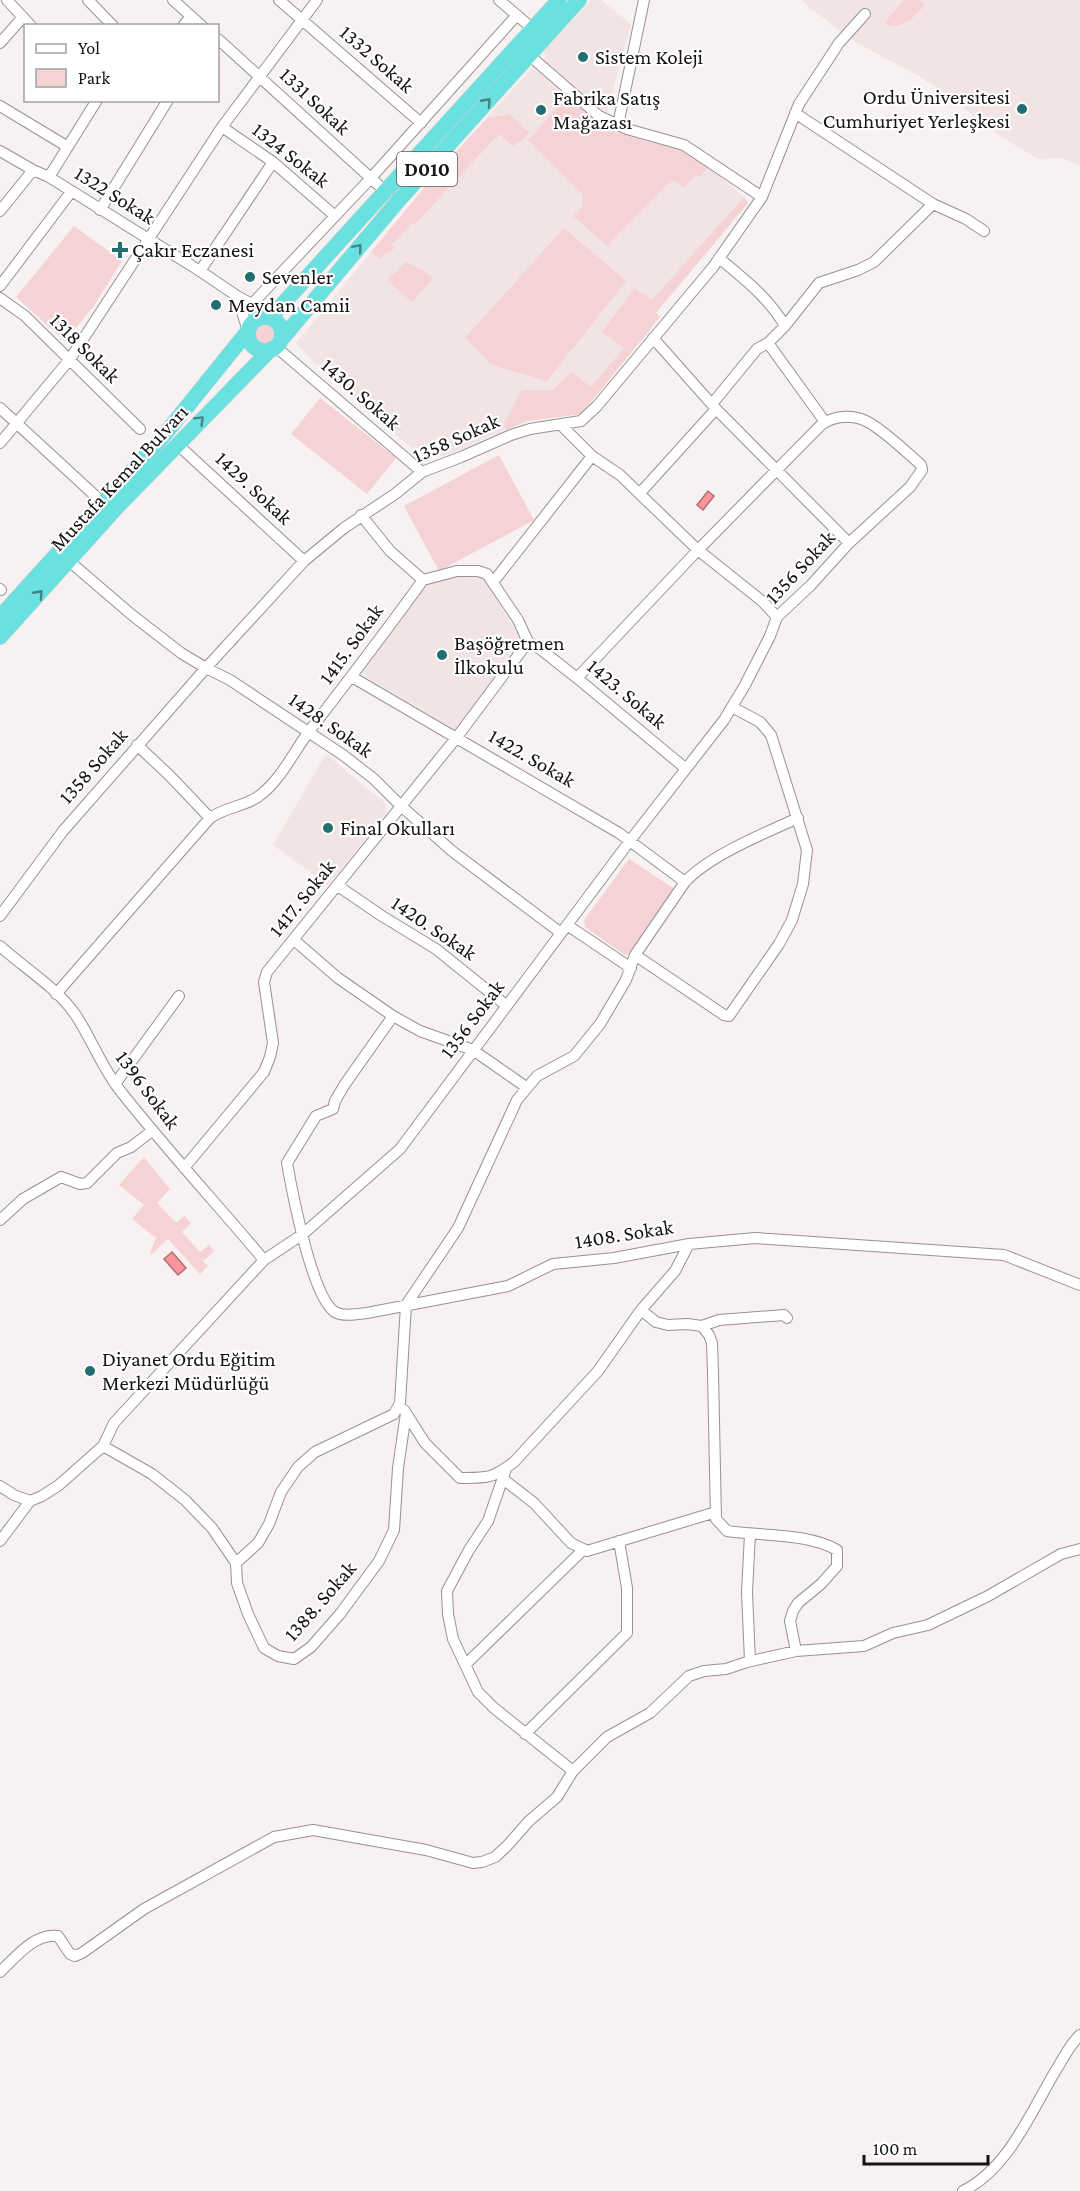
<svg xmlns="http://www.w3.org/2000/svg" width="1080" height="2191" viewBox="0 0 1080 2191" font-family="'Crimson Pro',serif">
	<rect width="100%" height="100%" fill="#f7f1f1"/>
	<path fill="#f2e3e4" d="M591,0H601L631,24L607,112L598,108L545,63L544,51Z
		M802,0H1080V165L1062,158L1038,159L1000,136L930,82L857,43L810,8Z
		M533,67L607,129L648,142L678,148L707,165L744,197L748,203L656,313L660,317L581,414L526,421L445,456L434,457L416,452L316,364L296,343L438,171Z
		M458,575L482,576L521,639L456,730L368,678L362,670L401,621L425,582Z
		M326,754L385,803L387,812L328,885L273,845Z"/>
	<path fill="#f5d3d5" d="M904,0H919L925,5C915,16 906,27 889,26L885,22Z
		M567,97L607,129L648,142L678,148L709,166L699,177L696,175L684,187L671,180L607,246L573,216L582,207L583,195L528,140Z
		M509,114L530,133L520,142L518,141L513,146L499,134L415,224L412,223L392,245L395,248L379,258L371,252L438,171L488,118Z
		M744,197L748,203L656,313L660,317L581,414L527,421L506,430L503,425L522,390H553L571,372L591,387L624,348L602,332L634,288L652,300Z
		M74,226L122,261L93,307L65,341L16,297Z
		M564,228L626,281L547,381L492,365L465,338Z
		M406,262L422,270L433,278L412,302L387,280Z
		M255 334a10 10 0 1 1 20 0a10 10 0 1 1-20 0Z
		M320,398L396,458L367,494L291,434Z
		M499,455L534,520L439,571L404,506Z
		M629,859L676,890L632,953L625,955L585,927L584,920Z
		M144,1157L170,1189L157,1203L176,1223L184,1216L191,1223L182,1232L200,1252L209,1245L214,1251L203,1261L208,1266L200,1274L168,1239L152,1254L150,1253L156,1238L132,1219L144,1205L119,1185Z"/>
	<path fill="#f9959e" stroke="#b56e74" stroke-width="1.5" d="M708,491L714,496L703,510L697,505Z
		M172,1252L186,1268L178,1275L164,1259Z"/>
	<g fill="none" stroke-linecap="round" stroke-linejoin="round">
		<g stroke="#979192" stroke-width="12">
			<path id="minor" d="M7,0L31,26
				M88,0L113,26
				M173,0L202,26
				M279,0L421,123
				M499,0L533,29
				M183,26L191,16
				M218,39L385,191
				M0,43L23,17
				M529,55L599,116L627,129L684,145L762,197
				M0,106L68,147
				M795,113L933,204L966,219L984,231
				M618,125L644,0
				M222,127L273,162L335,216
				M0,151L33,170L49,177L200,271L237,296
				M49,177L97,100
				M100,210L168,100
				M0,211L33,170
				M719,258C744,279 769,298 785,326
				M200,271L273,162
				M0,286L71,192
				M0,298L25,316L140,429
				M252,304L371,178L517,15
				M248,331L237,296L263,310L270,318
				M653,338L716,409L849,543
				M768,343L825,422
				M276,347L422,472
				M712,404L757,349L768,343L785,326L819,283L858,270L874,262L933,204
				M0,408L103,503
				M561,425L592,456L620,475L698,550L577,678
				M0,443L70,359L222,127L317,0
				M177,444L304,561
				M640,493L716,409
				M361,515L390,551L423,580L457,571H478L487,574L518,620L528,642L539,648L577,678L685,768
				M69,561L132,615L181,653L206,668L230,680L343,755L374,779L401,806L452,851L561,933
				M494,581L592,456
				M0,589L1,590
				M352,677L619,833L685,882
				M137,745L169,775L210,818
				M338,886L382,916L436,949L507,1006
				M0,916L63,831L206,668L304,561L344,528L395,494L422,472L461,457L511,435L530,429L581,421L597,406L713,267L762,197L799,104L839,43L865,14
				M567,925L631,968
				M294,940L338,978L393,1016L420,1031L473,1050L526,1087
				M0,946C24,968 56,987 75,1014C92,1039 102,1069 122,1093C167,1150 217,1204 264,1260
				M635,955L724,1015L729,1016L779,944L792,920L803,884L807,850L771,735L760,722L732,707
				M56,994L210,818C227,806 245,807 259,796C281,780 294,751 310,730C348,681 386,631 423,580
				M393,1016L345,1084L335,1101L333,1109L316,1116L287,1163C292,1191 312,1298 335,1312C343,1317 358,1314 367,1313L508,1286L553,1264L614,1258L689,1244L755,1238L1004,1255L1080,1285
				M115,1084L179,996
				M184,1168L264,1072L270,1057L273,1043L264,982L267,972L457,737L528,642
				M0,1220L23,1199L61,1177L80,1184L87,1183L117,1153L131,1147L152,1131
				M641,1310L656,1322L668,1325L687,1324L702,1326L709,1335L712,1343L713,1372L716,1519L727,1531C760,1536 808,1533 837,1550V1566L821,1584L798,1603L793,1611L790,1621L796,1651
				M702,1326L719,1320L784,1315L787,1318
				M404,1410L425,1443L460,1478C487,1478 492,1479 514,1462L598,1371L641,1310L675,1271L689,1244
				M103,1446L152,1474L185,1500L212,1528L236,1563L237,1583L248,1614L264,1648L278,1656L294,1659L311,1647L340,1614L379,1561L394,1530L398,1468L406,1413
				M506,1469L488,1521L469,1550L447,1591L448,1614L453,1639L478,1692L494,1708L573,1771
				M503,1479L534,1503L571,1543L587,1551L716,1512
				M0,1486L14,1495L30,1501
				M750,1534L747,1592L750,1661
				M0,1541L30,1501L42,1496L59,1485L103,1446L114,1423L264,1260L303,1234L400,1149L629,842L724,720L745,685L770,636L777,617L811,585L849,543L910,487L922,470L921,465C909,454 879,427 866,421C851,414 833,416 821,425L698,550L762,601L777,617
				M236,1563L258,1543L269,1524L281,1492L298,1467L315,1452L394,1414L400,1403L406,1305L458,1228L517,1100L537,1076L574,1056L600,1024L626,980L635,955L685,882C710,855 763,834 798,818
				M465,1665L584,1549
				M525,1734L627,1633V1588L619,1541
				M0,1972C16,1957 34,1933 58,1936L70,1954L75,1956L82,1953L144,1909L274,1837L313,1830L426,1850L473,1863L482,1862L495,1857L507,1846L529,1821L557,1797L573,1771L607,1737L650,1713L689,1676L704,1671L726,1669L747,1662L796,1651L864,1646L893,1633L928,1625L988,1596L1061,1554L1080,1549
				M963,2191C1008,2169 1031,2112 1056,2070C1063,2059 1070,2044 1080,2035"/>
		</g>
		<g stroke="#d0d0d0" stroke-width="16">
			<path id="highway" d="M248 334a17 17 0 1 1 34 0a17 17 0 1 1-34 0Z
				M270,318L559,0
				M280,341L398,201L579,0
				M0,617L161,439L248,331
				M0,637L118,506L271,349"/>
		</g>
		<use href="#minor" stroke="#fff" stroke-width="10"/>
		<use href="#highway" stroke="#6ae1e1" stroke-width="15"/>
	</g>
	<defs><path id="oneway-chevron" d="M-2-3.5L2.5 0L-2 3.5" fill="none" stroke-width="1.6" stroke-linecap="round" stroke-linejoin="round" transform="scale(1.5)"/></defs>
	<g stroke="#448484">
		<use href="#oneway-chevron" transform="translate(487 102) rotate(-48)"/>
		<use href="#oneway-chevron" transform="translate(358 248) rotate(-50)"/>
		<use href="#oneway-chevron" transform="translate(200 420) rotate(-45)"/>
		<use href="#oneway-chevron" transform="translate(39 594) rotate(-48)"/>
	</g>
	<g fill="#236f6f" stroke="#fff" stroke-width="2">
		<circle cx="583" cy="57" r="6"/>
		<circle cx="1022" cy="109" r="6"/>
		<circle cx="541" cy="110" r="6"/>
		<path d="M117 241h6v6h6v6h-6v6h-6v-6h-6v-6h6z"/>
		<circle cx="250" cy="277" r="6"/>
		<circle cx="216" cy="305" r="6"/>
		<circle cx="442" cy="655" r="6"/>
		<circle cx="328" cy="828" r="6"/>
		<circle cx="90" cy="1371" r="6"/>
	</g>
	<g text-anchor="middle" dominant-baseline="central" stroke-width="4.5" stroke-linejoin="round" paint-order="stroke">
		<rect fill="#fff" stroke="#5b5a5a" stroke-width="1.5" x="397" y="152" width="60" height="34" rx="4.5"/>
		<g font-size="20" font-weight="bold" fill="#151313">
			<text x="427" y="169">D010</text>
		</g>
		<g font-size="21" fill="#151313" stroke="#fff" text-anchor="start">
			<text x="595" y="57">Sistem Koleji</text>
			<text x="1010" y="97" text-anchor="end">Ordu Üniversitesi<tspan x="1010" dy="24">Cumhuriyet Yerleşkesi</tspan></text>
			<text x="553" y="98">Fabrika Satış<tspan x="553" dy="24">Mağazası</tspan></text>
			<text x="132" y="250">Çakır Eczanesi</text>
			<text x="262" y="277">Sevenler</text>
			<text x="228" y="305">Meydan Camii</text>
			<text x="454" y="643">Başöğretmen<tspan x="454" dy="24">İlkokulu</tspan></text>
			<text x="340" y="828">Final Okulları</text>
			<text x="102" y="1359">Diyanet Ordu Eğitim<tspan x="102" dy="24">Merkezi Müdürlüğü</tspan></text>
		</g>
		<g font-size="21" fill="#151313" stroke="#fff">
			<text transform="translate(377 59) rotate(41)">1332 Sokak</text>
			<text transform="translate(315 101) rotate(43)">1331 Sokak</text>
			<text transform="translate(291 155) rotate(38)">1324 Sokak</text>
			<text transform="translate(115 195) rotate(32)">1322 Sokak</text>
			<text transform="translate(85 348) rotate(45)">1318 Sokak</text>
			<text transform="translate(361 394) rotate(41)">1430. Sokak</text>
			<text transform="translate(456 438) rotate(-24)">1358 Sokak</text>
			<text transform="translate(119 478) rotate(-47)">Mustafa Kemal Bulvarı</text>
			<text transform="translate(254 488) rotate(43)">1429. Sokak</text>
			<text transform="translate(800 567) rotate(-47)">1356 Sokak</text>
			<text transform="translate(351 644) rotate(-54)">1415. Sokak</text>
			<text transform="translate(627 694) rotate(40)">1423. Sokak</text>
			<text transform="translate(331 725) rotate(35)">1428. Sokak</text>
			<text transform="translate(532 758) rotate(30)">1422. Sokak</text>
			<text transform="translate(93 766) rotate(-49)">1358 Sokak</text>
			<text transform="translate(302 898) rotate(-51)">1417. Sokak</text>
			<text transform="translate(434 928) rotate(34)">1420. Sokak</text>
			<text transform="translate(472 1019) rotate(-53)">1356 Sokak</text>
			<text transform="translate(148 1090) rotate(53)">1396 Sokak</text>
			<text transform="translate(624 1234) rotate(-9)">1408. Sokak</text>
			<text transform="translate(320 1601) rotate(-49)">1388. Sokak</text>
		</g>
	</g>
	<rect x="24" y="24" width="195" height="78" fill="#ffffff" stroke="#a1a1a1" stroke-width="1.5"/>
	<rect x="36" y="44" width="30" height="9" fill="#ffffff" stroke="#a1a1a1" stroke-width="1.5"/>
	<text x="78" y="54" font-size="18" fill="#151313">Yol</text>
	<rect x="36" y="69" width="30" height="18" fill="#f5d3d5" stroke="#a1a1a1" stroke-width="1.5"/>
	<text x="78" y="84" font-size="18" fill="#151313">Park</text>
	<path d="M864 2155v9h124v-9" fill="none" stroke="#151313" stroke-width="3"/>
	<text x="873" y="2155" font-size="18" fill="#151313" stroke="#ffffff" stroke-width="4.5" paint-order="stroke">100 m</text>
</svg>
